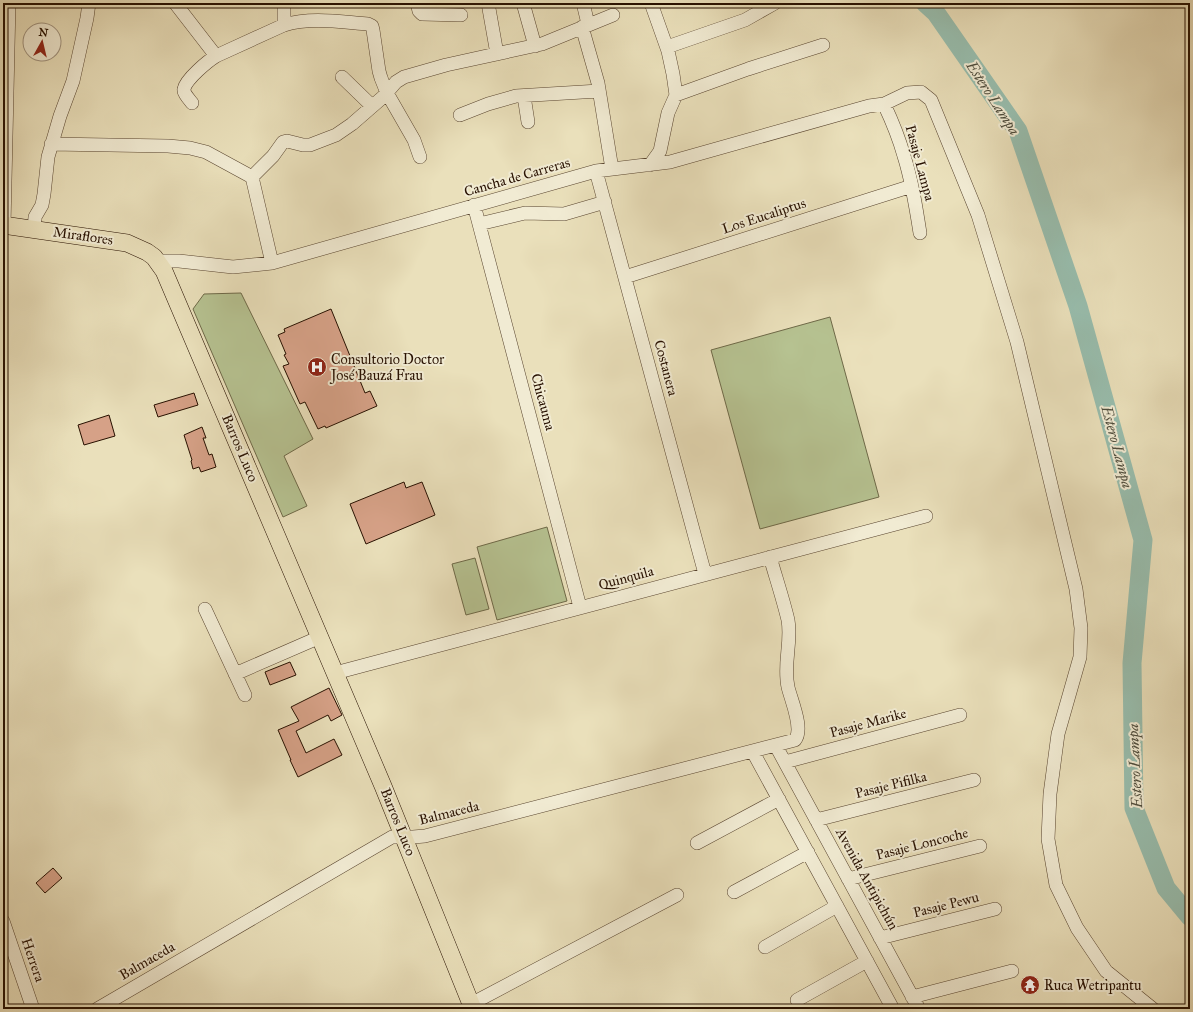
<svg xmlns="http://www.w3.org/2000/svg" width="1193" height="1012" viewBox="0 0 1193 1012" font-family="'IM FELL Great Primer',serif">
	<rect width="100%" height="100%" fill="#eae0bb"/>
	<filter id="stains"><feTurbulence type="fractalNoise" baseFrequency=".005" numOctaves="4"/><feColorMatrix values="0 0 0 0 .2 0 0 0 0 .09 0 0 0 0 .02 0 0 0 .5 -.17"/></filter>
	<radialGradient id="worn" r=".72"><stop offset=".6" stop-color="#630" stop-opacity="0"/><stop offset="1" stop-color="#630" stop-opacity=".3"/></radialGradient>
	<path fill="#b6c291" stroke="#6e6948" d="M241,293L313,439L284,456L307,506L283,517L193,309L204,294Z
		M830,317L879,497L760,529L711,350Z
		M547,527L567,601L497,620L477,547Z
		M475,558L489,609L466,615L452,564Z"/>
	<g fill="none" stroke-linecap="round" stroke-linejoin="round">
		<path stroke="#98bdad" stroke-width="19" d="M925,3L936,13L1018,131L1078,306L1143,540L1132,663L1134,808L1166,888L1190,917"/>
	</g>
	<path fill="#d6a187" stroke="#271000" d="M331,309L365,393L370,391L377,406L326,428L325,426L318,429L305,402L300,404L283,366L289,364L284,355L286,354L278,335L285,332L284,329Z
		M194,393L198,405L158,417L154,405Z
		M109,415L115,436L84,445L78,425Z
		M202,427L206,438H203L209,455L212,454L216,467L201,472L199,467L193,469L191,461L192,460L184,435Z
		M404,482L406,488L422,482L435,515L366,544L350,504Z
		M290,662L296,675L270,685L265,672Z
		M329,688L342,715L331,721L328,715L296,731L306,753L334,739L342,755L298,777L290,760H291L278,730L299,721L291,707Z
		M53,868L62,878L45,893L36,883Z"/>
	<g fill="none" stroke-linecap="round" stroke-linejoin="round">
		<g stroke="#58442f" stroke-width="14">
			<path id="minor" d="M175,3L216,56
				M417,3L419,11L422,14L461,15
				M488,3L497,54
				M523,3L535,46
				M583,3L588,24
				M284,25V3
				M582,27L598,83L612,169
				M667,47L745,20L775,3
				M342,77L372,106
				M676,95L748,69L823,45
				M524,96L528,122
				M192,103C189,99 183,93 184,89C186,79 208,61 216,56L284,25C310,17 341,22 368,24L372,26L373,30L379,71L381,78L387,93L414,140L420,157
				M884,104C892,121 899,138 904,156C912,181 916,207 920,233
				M460,115L488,104L516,96L599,91
				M51,144L168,146L190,148L206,152L252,177L272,263
				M650,165L660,151L668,113L676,95L673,74L668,51L651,3
				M596,171L705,574
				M252,177L273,156L283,142L287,141L303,145H310L336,135L352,124L383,97L396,82L404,77L446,65L542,44L613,15
				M474,205L580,607
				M479,224L525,213L564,214L605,202
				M4,225L9,3
				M34,230L35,217L42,205L44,194L48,157L60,116L73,81L87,18L89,3
				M157,261H179L233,267L272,263L596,171L670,162L869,106L884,104L907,93L921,92L931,100L978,215L1017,342L1076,589L1081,628L1080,657L1058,734L1050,794L1048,839L1056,885L1077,928L1106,971L1153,1009
				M625,277L912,186
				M205,609L245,695
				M335,673L926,516
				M235,674L320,637
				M776,746L919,1009
				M753,752L893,1009
				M785,762L960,715
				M816,820L974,780
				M697,843L779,799
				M848,879L980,846
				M734,892L808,852
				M3,921L33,1009
				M880,938L995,909
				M765,947L837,906
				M912,997L1012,971
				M797,1000L867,961
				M471,1004L677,895
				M97,1009L392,837H413L425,836L795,740C804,729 791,700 788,687C783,664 792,642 788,620C783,599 776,578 770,557"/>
		</g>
		<g stroke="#271000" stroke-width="18">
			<path id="major" d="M3,225L127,243L147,252L154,257L164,271L383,786L473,1009"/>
		</g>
		<use href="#minor" stroke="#f1ebd3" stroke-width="13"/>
		<use href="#major" stroke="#eae0bb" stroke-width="17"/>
	</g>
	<defs>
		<g id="hospital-disc" transform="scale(1)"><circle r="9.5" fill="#8f2418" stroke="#f1ebd3"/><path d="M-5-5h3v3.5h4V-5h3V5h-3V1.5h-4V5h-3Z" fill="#fff"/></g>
		<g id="temple-disc" transform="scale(1)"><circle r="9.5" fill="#8f2418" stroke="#f1ebd3"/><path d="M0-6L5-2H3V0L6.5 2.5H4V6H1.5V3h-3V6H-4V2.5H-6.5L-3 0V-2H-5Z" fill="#fff"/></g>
	</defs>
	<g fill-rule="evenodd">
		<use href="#hospital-disc" x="317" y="367"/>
		<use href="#temple-disc" x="1030" y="985"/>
	</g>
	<g text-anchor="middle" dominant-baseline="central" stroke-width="4" stroke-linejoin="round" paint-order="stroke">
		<g font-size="14" fill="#271000" stroke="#f1ebd3">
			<text transform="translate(920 163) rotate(75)">Pasaje Lampa</text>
			<text transform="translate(517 177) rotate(-16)">Cancha de Carreras</text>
			<text transform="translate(764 216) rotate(-18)">Los Eucaliptus</text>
			<text transform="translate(83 236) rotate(8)">Miraflores</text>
			<text transform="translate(666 368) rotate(75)">Costanera</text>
			<text transform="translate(543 402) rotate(75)">Chicauma</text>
			<text transform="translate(240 448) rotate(67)">Barros Luco</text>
			<text transform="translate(626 578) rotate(-15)">Quinquila</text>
			<text transform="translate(868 723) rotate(-15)">Pasaje Marike</text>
			<text transform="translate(891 785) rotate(-14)">Pasaje Pifilka</text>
			<text transform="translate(449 813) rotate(-14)">Balmaceda</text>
			<text transform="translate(398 822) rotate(68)">Barros Luco</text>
			<text transform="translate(922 844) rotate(-14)">Pasaje Loncoche</text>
			<text transform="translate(867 879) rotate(61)">Avenida Antipichún</text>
			<text transform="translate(946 905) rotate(-14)">Pasaje Pewu</text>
			<text transform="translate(33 960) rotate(71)">Herrera</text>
			<text transform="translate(147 961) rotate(-30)">Balmaceda</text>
		</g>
		<g font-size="14" fill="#271000" stroke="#f1ebd3" text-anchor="start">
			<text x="331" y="359">Consultorio Doctor<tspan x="331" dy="16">José Bauzá Frau</tspan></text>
			<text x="1044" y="985">Ruca Wetripantu</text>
		</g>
		<g font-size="15" font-style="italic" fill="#4f4d3d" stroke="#f1ebd3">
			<text transform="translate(993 98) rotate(57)">Estero Lampa</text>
			<text transform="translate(1117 447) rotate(75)">Estero Lampa</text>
			<text transform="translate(1135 766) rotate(-93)">Estero Lampa</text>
		</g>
	</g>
	<rect width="1193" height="1012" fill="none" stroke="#eae0bb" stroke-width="16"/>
	<rect x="4" y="4" width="1185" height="1004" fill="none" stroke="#271000" stroke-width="2"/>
	<rect x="8" y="8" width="1177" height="996" fill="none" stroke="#271000"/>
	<g transform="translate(42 42) rotate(8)"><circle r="19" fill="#f1ebd3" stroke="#a0937f"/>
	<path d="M0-3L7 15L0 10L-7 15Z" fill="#8f2418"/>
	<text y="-6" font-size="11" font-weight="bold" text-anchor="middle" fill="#271000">N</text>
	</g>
	<rect width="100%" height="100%" filter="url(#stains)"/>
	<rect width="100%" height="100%" fill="url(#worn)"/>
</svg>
